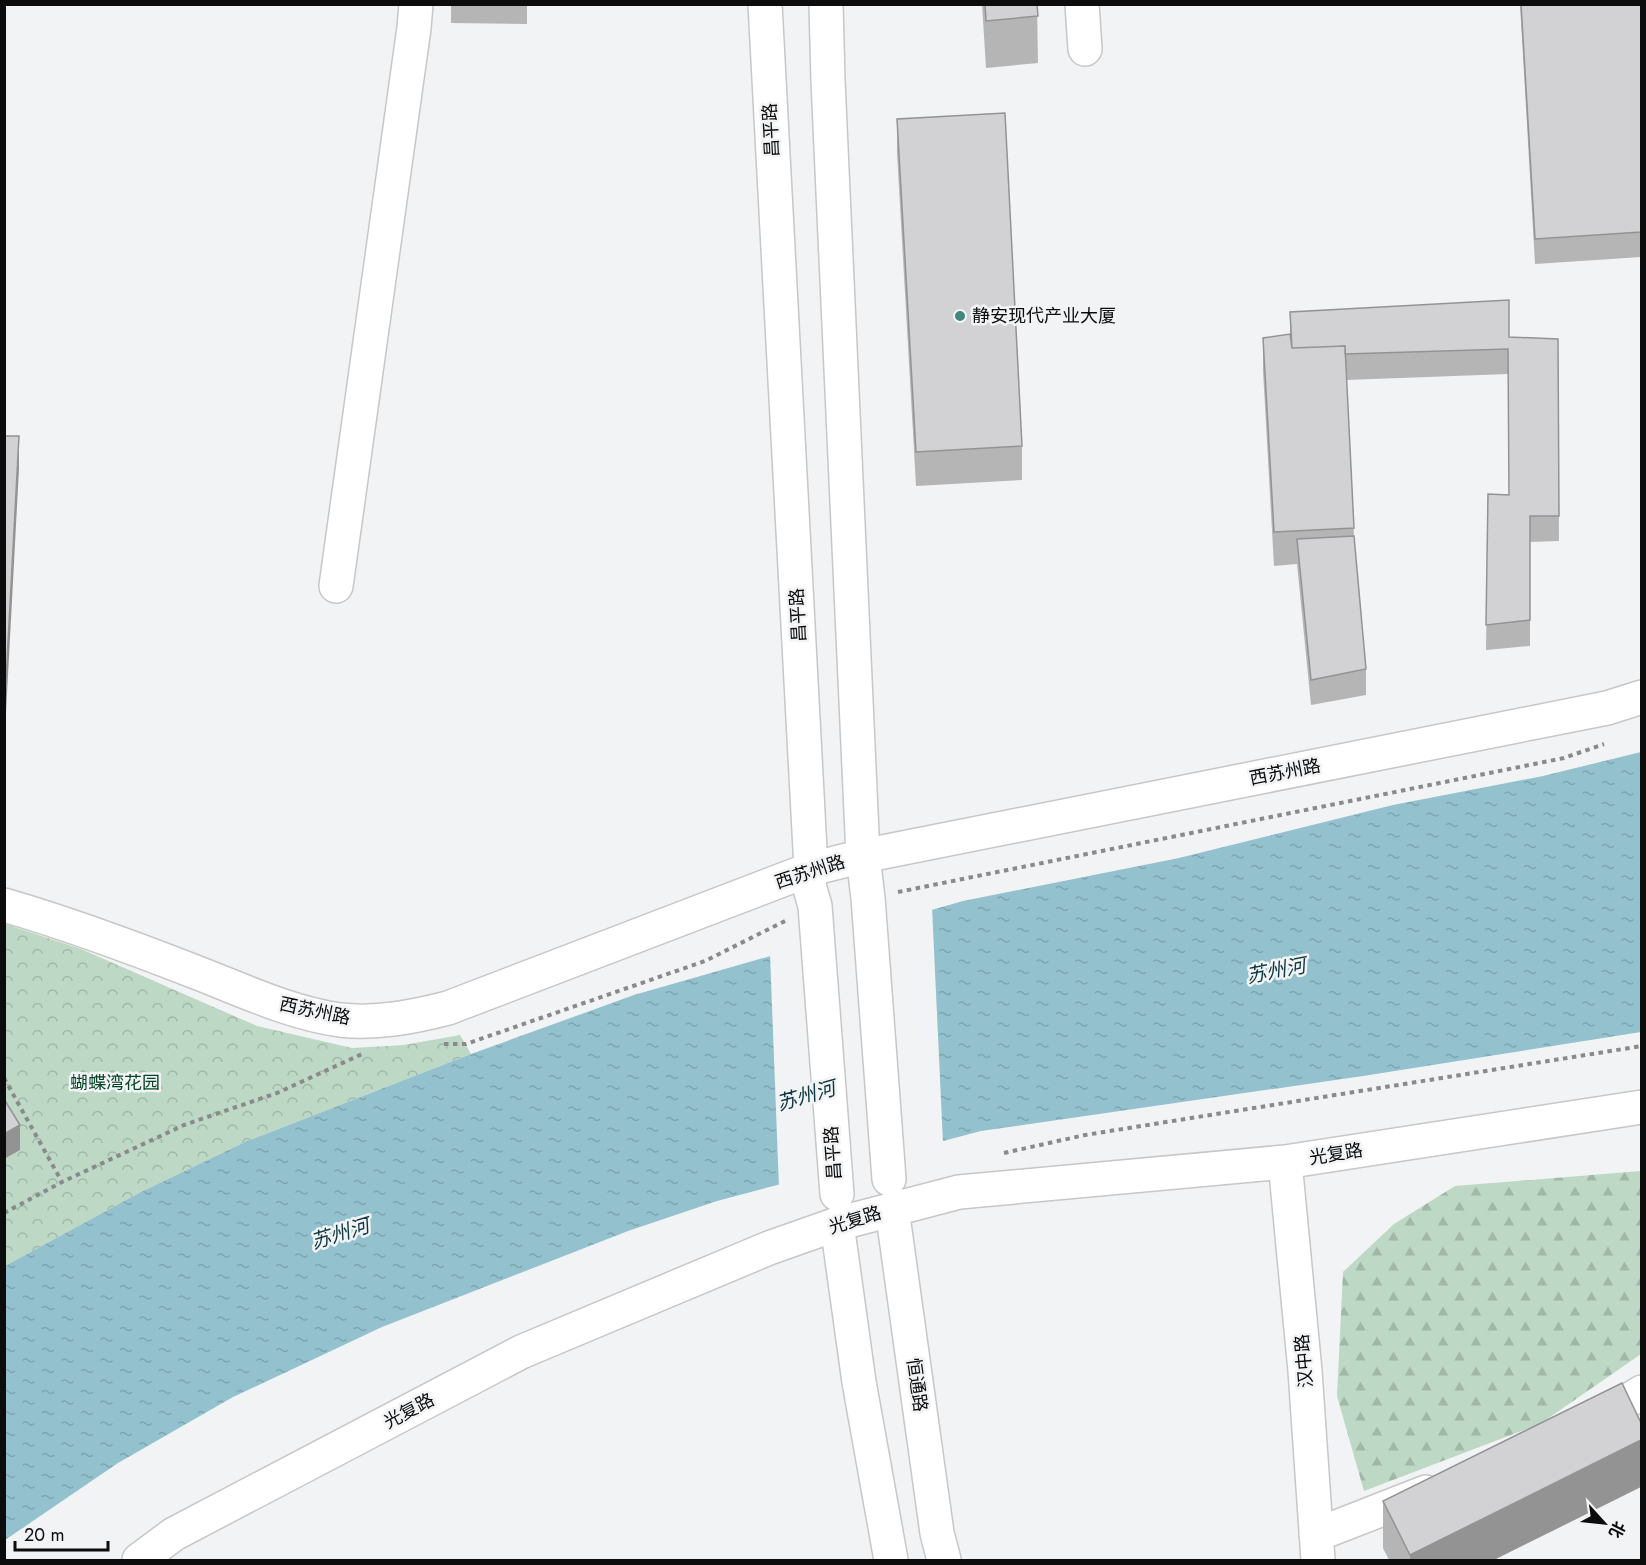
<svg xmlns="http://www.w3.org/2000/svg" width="1646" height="1565" viewBox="0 0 1646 1565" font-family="Jost,'Noto Sans SC',sans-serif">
	<defs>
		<pattern id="forest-firs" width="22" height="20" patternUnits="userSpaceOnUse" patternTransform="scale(1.5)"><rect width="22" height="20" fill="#bdd8c5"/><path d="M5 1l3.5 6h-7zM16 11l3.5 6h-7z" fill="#a1b8a8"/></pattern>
		<pattern id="park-crowns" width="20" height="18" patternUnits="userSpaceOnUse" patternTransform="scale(1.5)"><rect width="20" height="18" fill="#bdd8c5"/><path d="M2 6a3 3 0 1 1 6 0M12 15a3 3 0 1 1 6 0" fill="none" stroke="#a1b8a8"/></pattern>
		<pattern id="water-ripples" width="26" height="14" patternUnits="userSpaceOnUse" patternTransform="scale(1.5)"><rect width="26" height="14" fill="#93c1cd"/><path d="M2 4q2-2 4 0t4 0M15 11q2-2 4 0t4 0" fill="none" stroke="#7ea5af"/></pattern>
	</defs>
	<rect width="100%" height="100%" fill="#f2f3f4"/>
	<path fill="url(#forest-firs)" d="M1641,1171V1354L1540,1424L1364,1491L1337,1396L1343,1272L1394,1224L1455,1186Z"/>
	<path fill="url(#park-crowns)" d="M5,924L81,949L257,1026L352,1048L404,1045L460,1035L471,1054L245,1142L139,1193L5,1266Z"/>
	<path fill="url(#water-ripples)" d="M1641,752V1032L1363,1076L981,1131L717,1201L628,1231L382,1327L233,1397L118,1463L5,1540V1266L139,1193L245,1142L471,1054L634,995L963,901L1179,858L1393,805L1543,776Z"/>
	<path fill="#f2f3f4" d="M932,907L943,1143L881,1162L779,1188L770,954Z"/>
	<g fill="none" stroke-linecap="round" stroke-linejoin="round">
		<g stroke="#c7c7c8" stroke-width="36">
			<path id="minor" d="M1082,4L1085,49
				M336,586L414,28L416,4
				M4,905C70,924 134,948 198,973C244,991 291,1013 340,1020C377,1024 413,1017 448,1008L811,869L863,856L1607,708L1642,697
				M1285,1162L1305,1371L1318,1560
				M1592,1423L1642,1392
				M1316,1535L1426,1492
				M139,1560L174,1534L521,1352L769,1248L837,1224L959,1192L1285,1162L1642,1107"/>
		</g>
		<g stroke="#c7c7c8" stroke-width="36">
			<path id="major" d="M765,4L811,869L809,885L815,906L837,1194
				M826,4L828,81L863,856L868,898L889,1179
				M892,1209L937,1533L944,1560
				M837,1224L859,1382L891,1560"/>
		</g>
		<path stroke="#8a8a8b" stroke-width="4" stroke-dasharray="4.5 4.5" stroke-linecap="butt" d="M898,892L1564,758L1604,744
			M444,1044H466L705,961L785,921
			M4,1078L62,1182
			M1004,1153L1085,1135L1642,1046
			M4,1213L62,1182L184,1125L277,1093L362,1054"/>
		<use href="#minor" stroke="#fff" stroke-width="33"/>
		<use href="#major" stroke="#fff" stroke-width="33"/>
	</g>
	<path fill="#b5b5b6" d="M451,4H527V24L451,23Z
		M982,4H1037L1038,63L986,68Z
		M1520,4H1641V257L1535,264Z
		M897,119L1022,446V480L916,486L897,153Z
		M1290,312L1509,337L1558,339L1559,541L1530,542V646L1486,650L1488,494L1509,495L1508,374L1346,380L1354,536L1366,669V695L1311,705L1297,564L1274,566L1263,371V338L1290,335Z
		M1383,1501L1494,1560H1389L1383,1548Z"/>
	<path fill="#939394" d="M19,436V469L4,750V717Z
		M20,1125V1150L4,1159V1134Z
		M1641,1440V1487L1494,1560H1410V1555Z"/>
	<path fill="#d2d2d4" stroke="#939394" stroke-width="1.5" d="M985,4H1037L1038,16L986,21Z
		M1521,4H1641V232L1535,239Z
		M1005,113L1022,446L916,452L897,119Z
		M1509,300V337L1558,339L1559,516H1530V620L1486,625L1488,494L1509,495L1508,349L1345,354V346L1292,348L1290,312Z
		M1290,334L1292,348L1345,346L1354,528L1274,532L1263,338Z
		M4,436H19L4,717Z
		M1354,536L1366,669L1311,680L1297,539Z
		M4,1099L20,1125L4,1134Z
		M1622,1383L1641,1423V1440L1410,1555L1383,1501Z"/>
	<circle fill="#42877d" stroke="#f2f3f4" stroke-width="2" cx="960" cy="316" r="6"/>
	<g text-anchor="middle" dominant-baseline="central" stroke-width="5" stroke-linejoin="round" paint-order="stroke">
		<g font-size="18" fill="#0c0c0d" stroke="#f2f3f4">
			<text transform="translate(771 130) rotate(-93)">昌平路</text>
			<text transform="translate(798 615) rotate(-93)">昌平路</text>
			<text transform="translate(1285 772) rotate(-11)">西苏州路</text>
			<text transform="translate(810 872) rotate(-18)">西苏州路</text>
			<text transform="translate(315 1011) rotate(12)">西苏州路</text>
			<text transform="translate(833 1153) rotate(-94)">昌平路</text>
			<text transform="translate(1336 1154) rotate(-9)">光复路</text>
			<text transform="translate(855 1220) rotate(-17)">光复路</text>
			<text transform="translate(1304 1361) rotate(-95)">汉中路</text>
			<text transform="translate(917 1385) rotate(82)">恒通路</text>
			<text transform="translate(409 1411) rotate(-28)">光复路</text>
		</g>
		<g font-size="18" fill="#0c0c0d" stroke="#f2f3f4" text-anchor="start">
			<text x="972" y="316">静安现代产业大厦</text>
		</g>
		<g font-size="18" fill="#044526" stroke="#f2f3f4">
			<text x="115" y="1083">蝴蝶湾花园</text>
		</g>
		<g font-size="20" font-style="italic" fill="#0b3740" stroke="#f2f3f4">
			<text transform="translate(1276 971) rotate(-11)">苏州河</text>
			<text transform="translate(806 1096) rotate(-16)">苏州河</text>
			<text transform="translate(340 1234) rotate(-17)">苏州河</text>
		</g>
	</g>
	<rect width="1646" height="1565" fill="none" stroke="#0c0c0d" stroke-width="12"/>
	<g transform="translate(1604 1523) rotate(117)" stroke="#f2f3f4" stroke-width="4.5" paint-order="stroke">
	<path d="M0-4.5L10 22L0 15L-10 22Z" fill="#0c0c0d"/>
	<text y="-9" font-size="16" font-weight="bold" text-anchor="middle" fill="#0c0c0d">北</text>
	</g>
	<path d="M15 1541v9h93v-9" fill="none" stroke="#0c0c0d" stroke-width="3"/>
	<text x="24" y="1541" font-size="18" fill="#0c0c0d" stroke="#f2f3f4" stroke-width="4.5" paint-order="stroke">20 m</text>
</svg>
